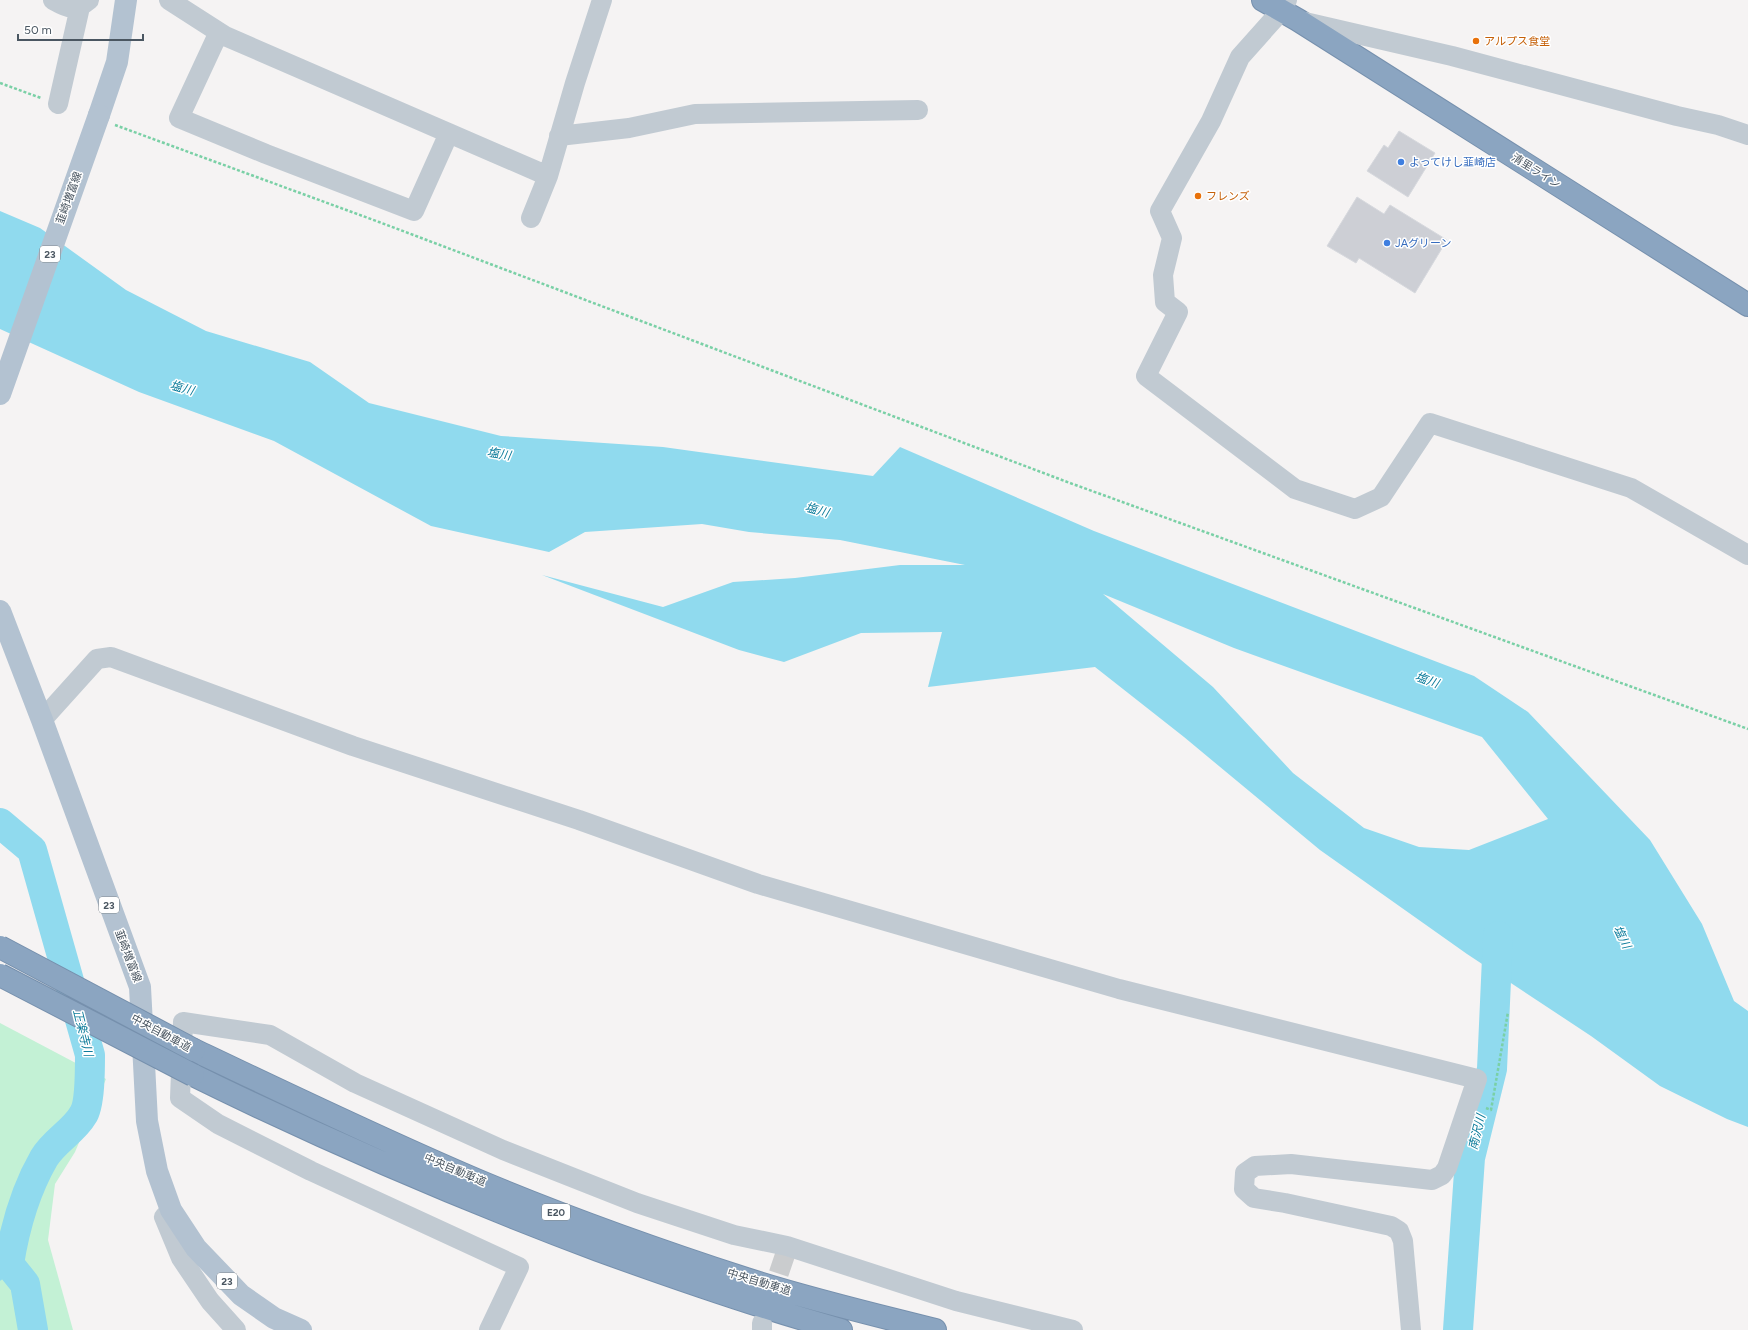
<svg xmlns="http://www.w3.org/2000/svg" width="1748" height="1330" viewBox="0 0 1748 1330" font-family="Figtree,'Noto Sans JP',sans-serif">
	<rect width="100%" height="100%" fill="#f5f3f3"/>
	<path fill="#c3f1d5" d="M0,1023L106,1079L75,1152L55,1184L48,1240L73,1330H0Z"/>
	<path fill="#90daee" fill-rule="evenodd" d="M0,211L40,228L126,290L206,331L310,362L369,403L501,436L663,447L873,476L900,447L1094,531L1474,676L1528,712L1650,840L1702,924L1734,1001L1748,1011V1127L1727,1119L1660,1086L1591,1036L1467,954L1320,850L1184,737L1095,667L928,687L942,632L861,633L784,662L739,650L542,575L663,607L733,582L795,578L900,565H965L840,540L749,532L702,524L585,532L549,552L431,526L274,441L139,392L0,329ZM1103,594L1234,648L1482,737L1548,819L1469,850L1419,847L1364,828L1293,773L1213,687Z"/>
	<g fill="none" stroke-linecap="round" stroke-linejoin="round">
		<path stroke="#90daee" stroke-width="5" d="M0,1278L9,1264"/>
		<path stroke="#90daee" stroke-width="30" d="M0,823L32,850L90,1055C90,1068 90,1105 83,1115C74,1131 54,1141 44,1158C25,1191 15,1226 9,1264L25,1284L33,1330
			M1458,1330L1470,1158L1492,1069L1498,936"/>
	</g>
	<path fill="#cdcfd5" stroke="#d7d9de" d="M1399,131L1435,153L1408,197L1367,171L1384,145L1388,148Z
		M1357,197L1384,214L1390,205L1447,240L1415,293L1359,258L1356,263L1327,246Z"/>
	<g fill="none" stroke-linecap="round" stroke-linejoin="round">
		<path stroke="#caccce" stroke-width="20" stroke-dasharray="20 10" stroke-linecap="butt" d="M769,1302L785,1255"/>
		<g stroke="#7690ad" stroke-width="24">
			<path id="highway" d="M1263,0L1298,20L1748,305
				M194,1050C289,1095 384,1141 481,1182C567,1218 657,1250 746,1279C808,1299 872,1314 935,1330
				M193,1075C325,1140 460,1198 598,1250C678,1279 758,1307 841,1330"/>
		</g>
		<path stroke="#7ad0a6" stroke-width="2.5" stroke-dasharray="3 2" stroke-linecap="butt" d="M0,83L41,98
			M115,125L379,222L1070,483L1748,729
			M1486,1108L1491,1110L1508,1012"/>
		<path stroke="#c1cad2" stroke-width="20" d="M53,0C69,9 75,12 89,0
			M169,0L225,36L548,176
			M1287,0L1281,11L1240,57L1211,121L1160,211L1172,238L1163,275L1165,302L1178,312L1146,376L1295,489L1355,509L1381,497L1430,423L1631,488L1748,555
			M1305,22L1452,56L1677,116L1718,125L1748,135
			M219,32L179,118L266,154L414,211L449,133
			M58,104L80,7
			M559,136L629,128L695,114L918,110
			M531,218L548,176L575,83L602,0
			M42,720L97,659L111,657L353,746L579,820L758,884L1119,989L1477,1079L1447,1168L1442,1175L1432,1180L1291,1164L1255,1166L1245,1173L1244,1189L1254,1198L1285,1203L1391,1226L1399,1231L1403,1241L1411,1330
			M171,1210L164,1217L181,1258L210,1301L236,1330
			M489,1330L519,1267L311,1171L218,1124L180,1098L183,1022L270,1035L355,1083L503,1150L637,1203L734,1235L787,1246L956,1301L1073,1330
			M762,1330V1323"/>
		<path stroke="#b3c2d1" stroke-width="22" d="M99,115L117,62L126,0
			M0,611L42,720L140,987L147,1121L157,1171L171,1210L196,1248L241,1295L274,1318L301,1330"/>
		<use href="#highway" stroke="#8ba5c1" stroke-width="22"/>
		<g stroke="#7690ad" stroke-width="24" stroke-linecap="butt">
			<path id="highway-bridge" d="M0,947L194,1050
				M0,975L193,1075"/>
		</g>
		<path stroke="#b3c2d1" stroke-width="22" d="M0,394L99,115"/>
		<use href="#highway-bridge" stroke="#8ba5c1" stroke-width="22"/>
	</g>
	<g fill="#e8710a" stroke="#fff" stroke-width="1.5">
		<circle cx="1476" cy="41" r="4"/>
		<circle cx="1198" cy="196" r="4"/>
	</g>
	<g fill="#3f7fe0" stroke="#fff" stroke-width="1.5">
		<circle cx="1401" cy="162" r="4"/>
		<circle cx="1387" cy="243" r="4"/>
	</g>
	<g text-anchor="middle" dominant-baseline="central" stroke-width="3" stroke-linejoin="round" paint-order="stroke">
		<g fill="#fff" stroke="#808990" stroke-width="1">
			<rect x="40" y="246" width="20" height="16" rx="3"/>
			<rect x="99" y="897" width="20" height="16" rx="3"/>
			<rect x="542" y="1204" width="28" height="16" rx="3"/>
			<rect x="217" y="1273" width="20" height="16" rx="3"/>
		</g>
		<g font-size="10" font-weight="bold" fill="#4a5661">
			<text x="50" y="254">23</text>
			<text x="109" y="905">23</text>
			<text x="556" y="1212">E20</text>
			<text x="227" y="1281">23</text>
		</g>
		<g font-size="11" fill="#c56008" stroke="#fff" text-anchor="start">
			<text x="1484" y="41">アルプス食堂</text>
			<text x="1206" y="196">フレンズ</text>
		</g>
		<g font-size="11" fill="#366cbe" stroke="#fff" text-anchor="start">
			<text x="1409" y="162">よってけし韮崎店</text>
			<text x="1395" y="243">JAグリーン</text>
		</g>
		<g font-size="11" fill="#4a5661" stroke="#fff">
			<text transform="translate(1536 171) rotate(32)">清里ライン</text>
			<text transform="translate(69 198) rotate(-70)">韮崎増富線</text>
			<text transform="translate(128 956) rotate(69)">韮崎増富線</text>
			<text transform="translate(161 1033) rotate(28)">中央自動車道</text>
			<text transform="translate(455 1170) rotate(23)">中央自動車道</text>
			<text transform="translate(759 1282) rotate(17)">中央自動車道</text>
		</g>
		<g font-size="12" font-style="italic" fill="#0c7c9b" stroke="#fff">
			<text transform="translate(182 388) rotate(16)">塩川</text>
			<text transform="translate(499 454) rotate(9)">塩川</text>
			<text transform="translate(817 510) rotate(16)">塩川</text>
			<text transform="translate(1427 680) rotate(20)">塩川</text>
			<text transform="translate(1622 937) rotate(64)">塩川</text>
			<text transform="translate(83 1033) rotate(76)">正楽寺川</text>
			<text transform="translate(1477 1132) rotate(-76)">南沢川</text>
		</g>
	</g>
	<path d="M18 34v6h125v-6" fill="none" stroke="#4a5661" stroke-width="2"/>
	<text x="24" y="34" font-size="12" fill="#4a5661" stroke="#ffffff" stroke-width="3" paint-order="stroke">50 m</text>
</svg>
